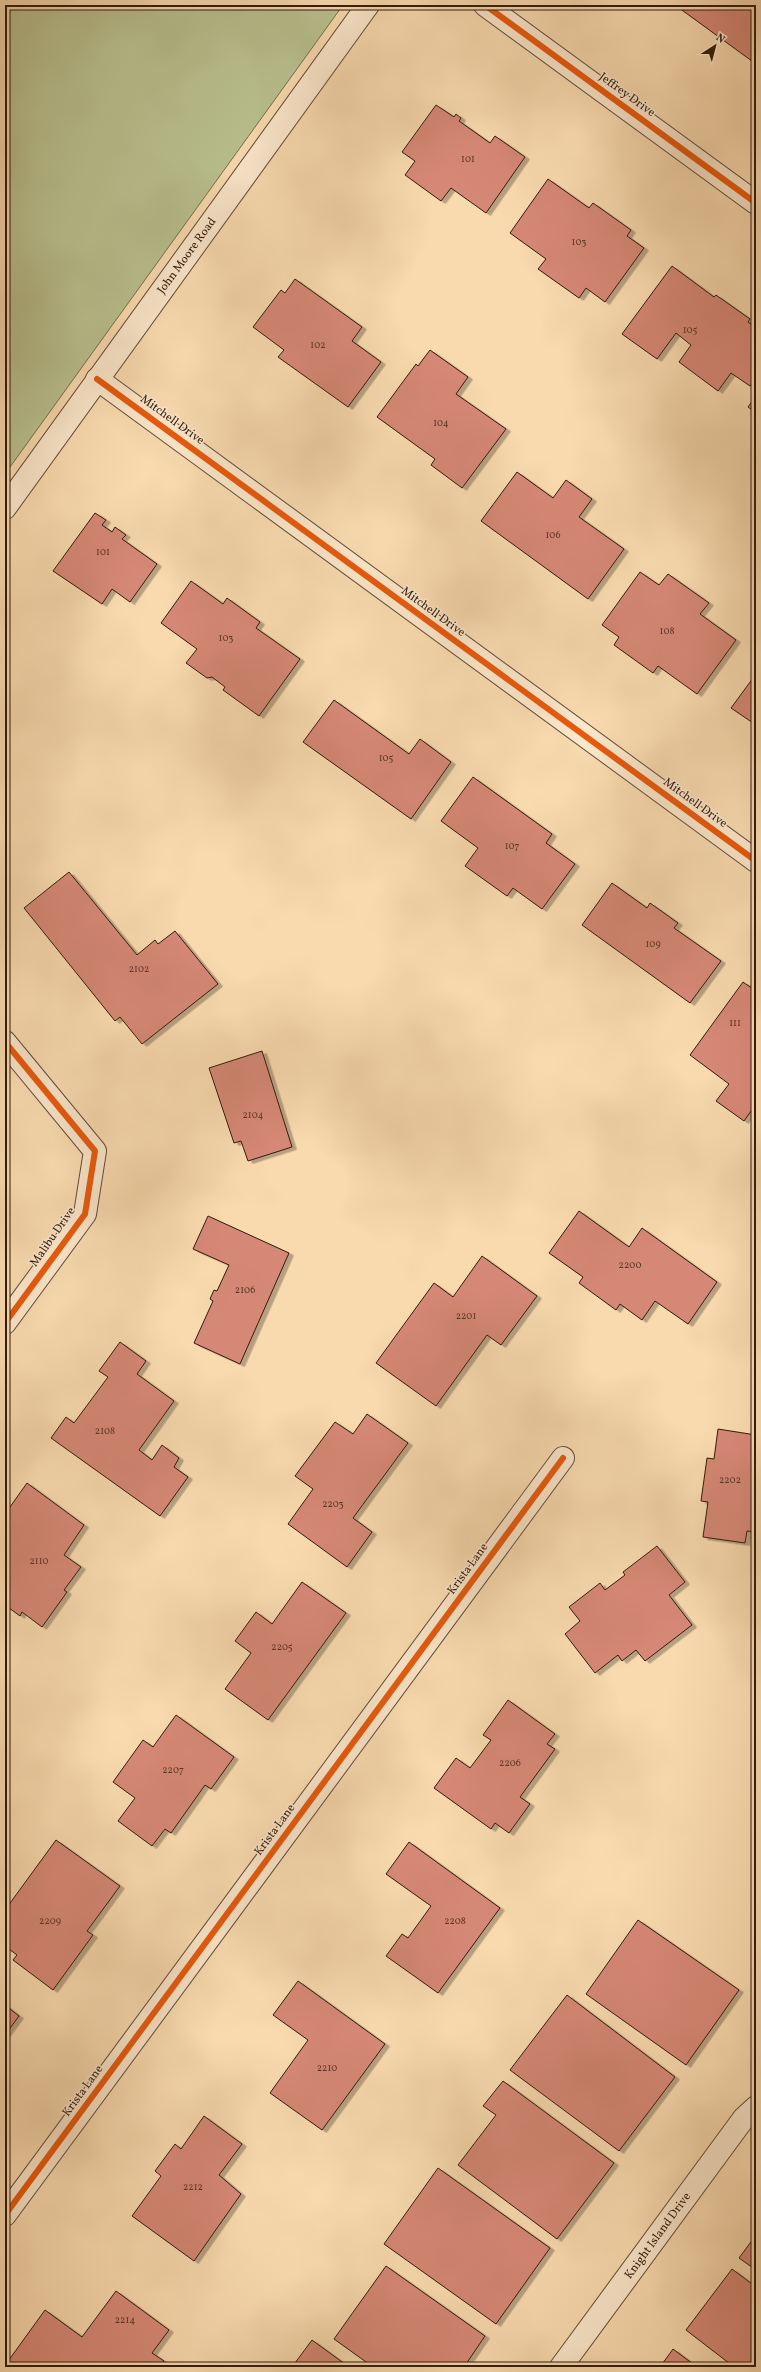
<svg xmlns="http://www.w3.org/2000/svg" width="761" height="2372" viewBox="0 0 761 2372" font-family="Vollkorn,serif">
	<defs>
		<filter id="shadow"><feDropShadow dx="4.5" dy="2.5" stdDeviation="0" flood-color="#0004"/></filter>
	</defs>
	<rect width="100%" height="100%" fill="#f9daaf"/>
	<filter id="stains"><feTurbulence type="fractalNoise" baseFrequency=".005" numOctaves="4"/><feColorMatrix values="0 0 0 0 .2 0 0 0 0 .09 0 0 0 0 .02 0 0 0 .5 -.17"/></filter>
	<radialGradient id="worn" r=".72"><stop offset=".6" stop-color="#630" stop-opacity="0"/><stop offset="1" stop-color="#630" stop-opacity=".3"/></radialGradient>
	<path fill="#b9c18f" stroke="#766e4d" d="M5,5H343L5,474Z"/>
	<path fill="#d68876" stroke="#331b0b" filter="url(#shadow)" d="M675,5H756V64Z
		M436,105L454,117L456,114L461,118L459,121L490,143L495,136L525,157L486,213L451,188L441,201L405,175L415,161L402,152Z
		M548,179L589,208L593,203L631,230L627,236L644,248L605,302L586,288L579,298L538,269L546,259L510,233Z
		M672,266L714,297L716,295L750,319L748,322L756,328V377L750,386L731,373L718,391L679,362L691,345L676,333L657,359L622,334Z
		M295,279L362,327L352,341L381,362L348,407L278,357L284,350L253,327L281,290L285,293Z
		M430,350L468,377L456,394L506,429L462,488L431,465L435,459L377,417L416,364L418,366Z
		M756,396V413L748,407Z
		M517,472L553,498L566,480L592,499L579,517L624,549L588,599L481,521Z
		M95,513L106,520L102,525L112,532L115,527L126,535L122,539L157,564L130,602L112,589L102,604L53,571Z
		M640,572L659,585L668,574L709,603L700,614L736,640L697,694L658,666L653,673L614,645L619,637L602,625Z
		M191,581L223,604L227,598L260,622L256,628L300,659L259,716L223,690L225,687L212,677L207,678L186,663L197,649L161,623Z
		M756,674V725L731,708Z
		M334,700L409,754L420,739L451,762L411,819L303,742Z
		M473,777L552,834L546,843L575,864L542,909L513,888L507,896L465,866L478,848L441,821Z
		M69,872L137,955L155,940L158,944L175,931L218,984L142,1044L120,1017L115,1021L24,908Z
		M612,883L647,908L650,903L678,923L674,928L721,961L690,1003L582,925Z
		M743,982L756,991V1104L744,1121L716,1101L729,1084L690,1055Z
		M262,1051L292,1147L248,1161L241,1141L234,1143L209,1068Z
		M579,1211L629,1247L642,1228L717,1282L688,1324L655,1301L642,1320L620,1304L616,1310L579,1283L583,1277L549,1253Z
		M208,1216L289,1253L240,1364L194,1343L213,1301L210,1299L214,1290L217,1291L229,1265L193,1249Z
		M482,1256L537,1296L501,1345L487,1335L436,1406L376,1363L434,1283L453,1297Z
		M120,1342L146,1361L137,1374L174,1401L139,1450L152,1460L162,1445L179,1458L174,1467L188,1477L160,1516L51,1438L66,1417L74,1423L108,1377L99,1371Z
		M367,1414L408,1443L353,1518L372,1532L347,1567L288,1524L313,1489L295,1476L335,1422L353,1434Z
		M718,1429L756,1435V1532L747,1531L745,1543L703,1537L708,1502L701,1501L707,1458L714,1459Z
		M27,1483L84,1525L64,1555L81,1567L64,1590L67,1592L42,1627L22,1612L20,1616L5,1605V1514Z
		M657,1546L685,1582L669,1595L692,1625L645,1661L636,1650L622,1661L618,1655L595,1673L565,1634L580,1621L569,1607L600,1583L605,1590L625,1575L623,1572Z
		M302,1582L346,1613L268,1720L225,1689L251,1653L235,1641L256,1612L272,1624Z
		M508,1700L555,1734L547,1744L555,1749L520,1797L530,1804L509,1833L495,1823L491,1829L434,1788L456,1758L470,1768L491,1740L483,1735Z
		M176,1715L234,1757L211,1789L205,1785L171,1833L165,1829L152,1846L118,1821L135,1798L113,1782L143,1740L153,1747Z
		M56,1840L120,1886L87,1931L93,1935L53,1990L13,1960L17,1955L5,1946V1910Z
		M409,1842L500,1908L438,1993L386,1956L402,1934L408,1938L431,1906L386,1874Z
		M638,1920L739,1990L686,2065L586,1994Z
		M298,1981L385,2044L322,2130L270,2093L308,2040L273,2015Z
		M567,1995L675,2077L619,2151L510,2070Z
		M5,2005L19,2016L5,2035Z
		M503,2081L614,2163L557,2239L458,2165L496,2115L483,2106Z
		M204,2116L242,2144L219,2175L241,2194L194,2261L132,2216L161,2176L155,2171L175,2144L181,2149Z
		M438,2168L550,2248L496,2324L384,2244Z
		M756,2235V2270L739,2258Z
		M386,2266L485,2336L464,2367H373L334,2339Z
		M732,2269L756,2287V2367H734L686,2330Z
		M116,2291L169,2330L152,2353L164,2361L160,2367H57L54,2365L52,2367H10L6,2364L45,2310L82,2337Z
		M312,2340L349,2367H292Z
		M673,2349L697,2367H660Z"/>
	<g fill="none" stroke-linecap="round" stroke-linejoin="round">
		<g stroke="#644b34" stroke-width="24">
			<path id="minor" d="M485,5L756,203
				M97,379L756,861
				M5,1042L95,1151L85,1214L5,1323
				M5,2215L563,1458
				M561,2367L744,2118L756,2107"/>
		</g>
		<g stroke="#644b34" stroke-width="24">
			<path id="tertiary" d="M5,508L368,5"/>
		</g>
		<use href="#minor" stroke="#fbe7cb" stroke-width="22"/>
		<use href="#tertiary" stroke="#fbe7cb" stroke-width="22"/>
		<g stroke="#fbe7cb" stroke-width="8">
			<path id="cycleway" d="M485,5L756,203
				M97,379L756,861
				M5,1042L95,1151L85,1214L5,1323
				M5,2215L563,1458"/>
		</g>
		<use href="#cycleway" stroke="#e8590c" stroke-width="6"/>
	</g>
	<g text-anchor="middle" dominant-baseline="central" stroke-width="3" stroke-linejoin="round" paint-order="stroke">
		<g font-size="10" fill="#5c3626">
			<text x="468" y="159">101</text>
			<text x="579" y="242">103</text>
			<text x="690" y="330">105</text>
			<text x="318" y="345">102</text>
			<text x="441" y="423">104</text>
			<text x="553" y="535">106</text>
			<text x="103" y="552">101</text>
			<text x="667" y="631">108</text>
			<text x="226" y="638">103</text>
			<text x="386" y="758">105</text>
			<text x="512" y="846">107</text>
			<text x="653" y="944">109</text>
			<text x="139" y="969">2102</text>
			<text x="735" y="1023">111</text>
			<text x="253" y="1115">2104</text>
			<text x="630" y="1265">2200</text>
			<text x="245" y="1290">2106</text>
			<text x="466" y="1316">2201</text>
			<text x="105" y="1431">2108</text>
			<text x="730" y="1480">2202</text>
			<text x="333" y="1504">2203</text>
			<text x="39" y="1561">2110</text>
			<text x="282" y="1647">2205</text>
			<text x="510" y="1763">2206</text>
			<text x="173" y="1770">2207</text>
			<text x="50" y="1921">2209</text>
			<text x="455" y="1921">2208</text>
			<text x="327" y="2068">2210</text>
			<text x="193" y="2187">2212</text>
			<text x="125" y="2320">2214</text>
		</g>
		<g font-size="12" fill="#331b0b" stroke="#fbe7cb">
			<text transform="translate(627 95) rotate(36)">Jeffrey Drive</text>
			<text transform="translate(187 256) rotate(-54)">John Moore Road</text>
			<text transform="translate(172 420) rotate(36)">Mitchell Drive</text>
			<text transform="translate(433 612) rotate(36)">Mitchell Drive</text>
			<text transform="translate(695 803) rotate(36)">Mitchell Drive</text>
			<text transform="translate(53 1237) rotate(-55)">Malibu Drive</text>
			<text transform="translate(468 1569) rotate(-54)">Krista Lane</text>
			<text transform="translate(275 1830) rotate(-54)">Krista Lane</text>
			<text transform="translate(83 2091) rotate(-54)">Krista Lane</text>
			<text transform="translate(658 2236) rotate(-54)">Knight Island Drive</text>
		</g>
	</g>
	<rect width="761" height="2372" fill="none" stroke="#f9daaf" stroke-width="20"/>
	<rect x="6" y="6" width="749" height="2360" fill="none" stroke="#331b0b" stroke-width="2"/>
	<rect x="10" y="10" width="741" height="2352" fill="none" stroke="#331b0b"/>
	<g transform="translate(715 46) rotate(36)" stroke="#fbe7cb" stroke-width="3" paint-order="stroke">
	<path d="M0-3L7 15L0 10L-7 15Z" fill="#331b0b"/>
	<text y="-6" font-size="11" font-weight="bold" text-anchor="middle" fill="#331b0b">N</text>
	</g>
	<rect width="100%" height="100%" filter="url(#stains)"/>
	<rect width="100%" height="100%" fill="url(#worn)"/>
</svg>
